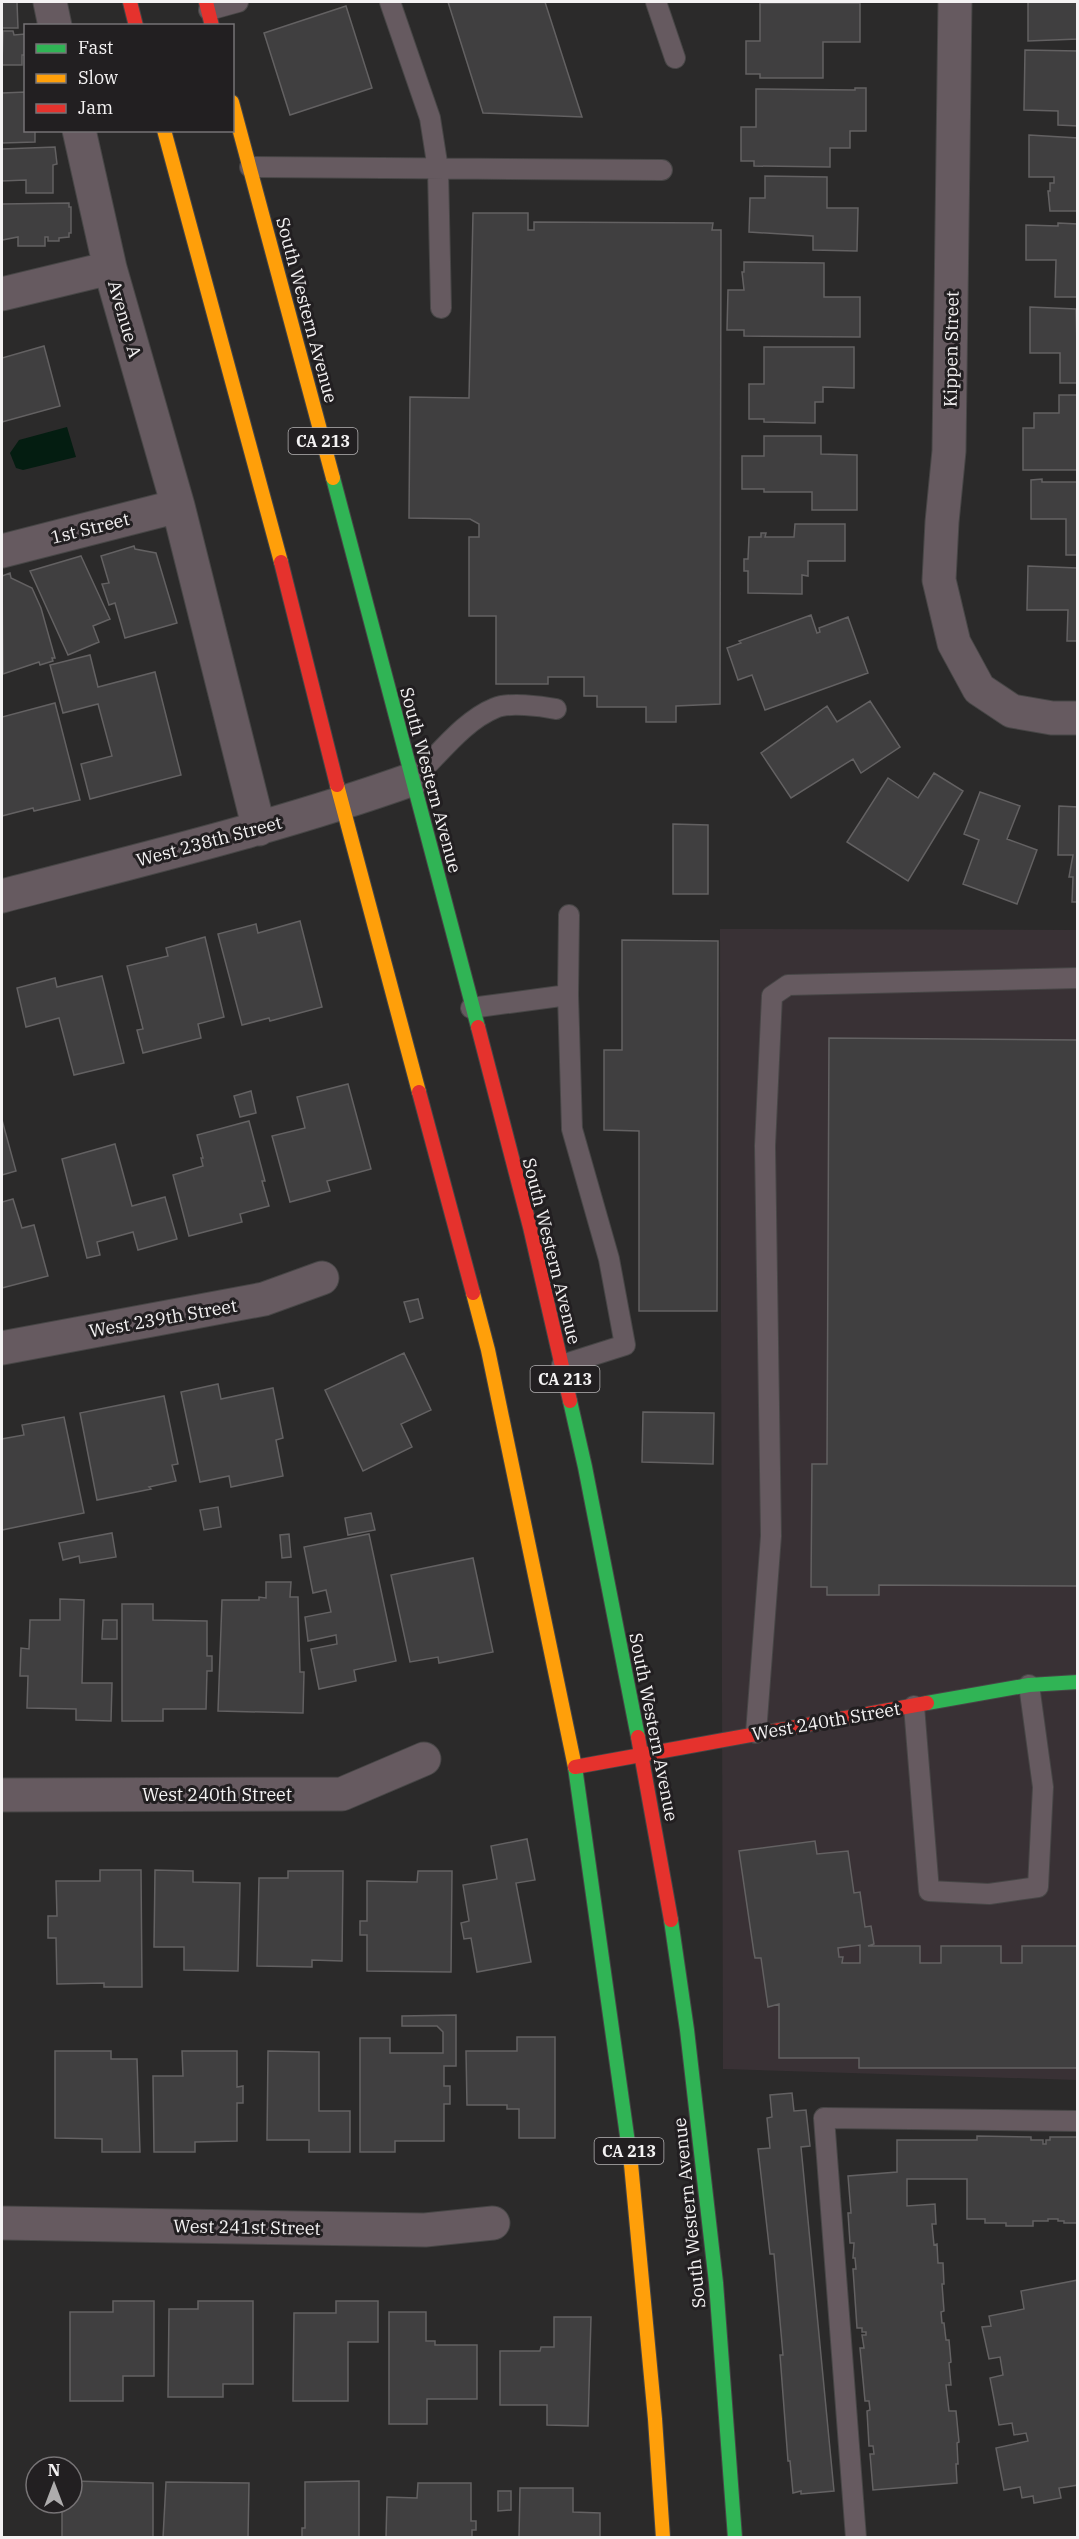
<svg xmlns="http://www.w3.org/2000/svg" width="1079" height="2539" viewBox="0 0 1079 2539" font-family="'IBM Plex Serif',serif">
	<rect width="100%" height="100%" fill="#2b2a2a"/>
	<path fill="#393135" d="M720,929L1077,930V2080L723,2069Z"/>
	<path fill="#041d11" d="M67,427L76,457L23,470L16,468L10,453L19,440Z"/>
	<path fill="#403f40" stroke="#636162" stroke-width="1.5" fill-rule="evenodd" d="M2,2H17L18,28H2Z
		M448,2H545L582,117L483,113Z
		M1028,2H1078V39L1028,41Z
		M760,3H860V42H823V78H760V74H746V41H760Z
		M346,6L372,88L290,115L264,33Z
		M3,31H13L14,35L25,34V55H22V65H2Z
		M1025,50L1078,51V126L1058,125V111L1024,110Z
		M855,88H866V131H850V148H830V167L754,166V161H741V127H756V89L855,90Z
		M26,92V130H35V142L2,143V93Z
		M1029,135L1078,138V211H1050L1048,191H1050V183H1054V177H1029Z
		M55,147L57,164L53,165V193H26V180L2,181V149Z
		M765,176L827,177V208H858L857,251L813,250V236L749,232L750,198H765Z
		M69,203V207H71V233H69V237L59,238V241H48V237H45V246H18V237L2,240V204Z
		M473,213H528V230H534V222L713,223L712,230H721L720,704L676,706V722H646V707H597V696H584V677H548V684H496V616H469V537H479V524L470,519L409,518L410,397L469,398Z
		M1058,223L1078,224V297H1055L1056,260H1026V225L1058,226Z
		M744,262L824,263V297H860V337L744,336V330H727L728,290H744L742,272H744Z
		M1030,307L1076,309L1078,383H1060V353H1030Z
		M44,346L60,406L2,422V358Z
		M764,347H854V388L823,387V402H815V423L764,422V419H749V384H764Z
		M1059,395H1078V470H1023V428H1034V413H1059Z
		M764,436H821V454L857,455V510H812V492H764V489H742V456H764Z
		M1042,479V482H1078V555H1066V519H1031V480Z
		M795,524H845V561H808V576L802,575V594L748,593V571H744V559H748L749,537H761V533H766L765,537H794Z
		M134,546L135,549L156,553L177,623L125,638L115,603L109,605L102,584L109,583L101,556Z
		M81,556L110,619L93,626L99,642L68,655L30,571Z
		M1028,566L1077,568L1078,641H1067L1068,610H1027Z
		M10,573L11,578L32,588L41,608L55,658H52L53,661L40,665L39,662L3,674L2,576Z
		M811,615L817,633L820,632L819,628L848,617L868,673L765,710L752,675L738,680L727,648L741,643L739,641Z
		M90,655L98,687L155,672L181,775L90,799L81,764L112,756L98,704L63,713L50,665Z
		M870,701L900,747L861,773L853,759L791,798L761,753L827,706L837,722Z
		M55,703L80,800L34,811L33,808L2,816V717Z
		M934,773L963,791L908,881L847,842L888,778L918,798Z
		M980,792L1020,806L1007,839L1037,850L1017,904L963,884L979,840L964,834Z
		M1059,806L1078,807V902H1072L1073,877H1069L1073,855H1058Z
		M673,824L708,825V894H673Z
		M300,921L322,1007L270,1021L269,1018L242,1025L218,934L256,924L258,933Z
		M205,937L224,1017L198,1024L201,1038L143,1053L137,1030L143,1029L127,966L168,956L166,948Z
		M622,940L718,941L717,1311H639V1131L604,1130V1050H622Z
		M102,976L124,1063L74,1075L59,1018L26,1027L17,988L55,978L57,987Z
		M829,1038L1078,1040V1586L879,1585V1595H827V1587H811L812,1464H827Z
		M348,1084L371,1169L327,1181L330,1191L290,1202L272,1136L305,1128L297,1097Z
		M251,1091L256,1113L240,1117L234,1096Z
		M2,1120L16,1171L2,1175Z
		M249,1121L265,1181H262L269,1206L240,1214L242,1222L189,1236L173,1175L203,1166L201,1158H203L197,1135Z
		M115,1144L132,1206L165,1197L177,1239L138,1250L133,1232L97,1242L100,1255L87,1258L62,1159Z
		M13,1199L22,1228L34,1225L48,1276L2,1288V1202Z
		M418,1299L423,1318L410,1322L404,1302Z
		M404,1353L431,1410L401,1424L412,1447L363,1471L325,1390Z
		M218,1384L221,1399L273,1388L283,1438L276,1440L283,1476L231,1487L229,1476L200,1482L181,1392Z
		M164,1396L178,1464L172,1465L176,1481L149,1487L151,1489L97,1500L80,1413Z
		M643,1412L714,1413L713,1464L642,1462Z
		M64,1417L84,1513L2,1530V1439L24,1435L22,1425Z
		M218,1507L221,1527L204,1530L200,1510Z
		M371,1513L375,1530L348,1535L345,1518Z
		M112,1533L116,1557L80,1563L79,1556L63,1560L59,1543Z
		M289,1534L291,1557L282,1558L280,1535Z
		M369,1534L396,1661L354,1670L356,1681L319,1689L311,1649L337,1644L336,1635L308,1641L305,1617L331,1612L326,1590L313,1593L304,1547Z
		M473,1558L493,1652L439,1663L438,1657L410,1662L391,1575Z
		M266,1582H291L290,1597H298L300,1672H304L303,1713L218,1711L222,1600H259V1597L266,1598Z
		M60,1599L84,1600L82,1683H112L111,1721L76,1720V1709L27,1708L28,1676H20L21,1648L29,1649L30,1620H60Z
		M122,1604H153V1620L207,1621V1656H212V1671H207L206,1709H163V1721H122Z
		M103,1620H117V1639H102Z
		M527,1839L535,1880L516,1883L531,1962L477,1972L471,1938L464,1939L461,1923L469,1921L463,1885L497,1879L491,1846Z
		M815,1841L817,1854L848,1851L854,1893L860,1892L865,1927L871,1926L874,1944L868,1946H920V1963H941V1946H1001V1963H1022V1946H1078V2068H859V2058H779V2004L768,2007L761,1958H755L754,1953L739,1851ZM860,1945V1963H842L843,1957H839L838,1948Z
		M100,1870H141L142,1987H104V1983L57,1984L56,1938H48V1916H57L56,1881H100Z
		M155,1870L193,1871V1882L240,1883L238,1971L184,1970V1947H154Z
		M288,1871H343L342,1961L312,1960V1967L257,1966L259,1878H288Z
		M418,1871H452L451,1972L367,1971V1935H360V1921H367V1881L417,1882Z
		M456,2015V2066H444V2086H450V2104H444V2141H395V2152H360V2038H390V2053H443V2032L437,2026H402V2016Z
		M517,2037H555V2138H519V2109H507V2105H467L466,2051H517Z
		M55,2051H111V2059H137L140,2152H102V2139L55,2138Z
		M182,2051H237V2087L243,2086V2103H237V2141L195,2142V2152H154L153,2076H183Z
		M268,2051L319,2052V2111H350V2152H309V2140H267Z
		M792,2093L794,2111L806,2110L810,2146L801,2147L834,2491L801,2494V2491L793,2493L790,2461H788L780,2355H783L774,2254H770L758,2149L770,2148L767,2118L772,2117L770,2095Z
		M977,2136L1031,2137V2140H1043V2144H1046V2140H1050V2137H1078V2223H1064V2221H1058V2219H1048V2221H1033V2226H1006V2223H985V2219H967V2179H907V2206L935,2204L936,2224H932L934,2245L937,2244L938,2263H943L944,2284H942L944,2311L941,2312L942,2323H944L946,2340H949L951,2362L949,2363L951,2385H946L949,2411H956L959,2442L957,2443L958,2464H956L957,2483L873,2490L870,2454H874L873,2446H869L867,2411L870,2410L869,2401H865L860,2348H864L862,2335H866V2332H862V2328H857L853,2269H856L855,2258H853L854,2243H850L848,2213H851L848,2176L897,2172V2140H977Z
		M1078,2280V2485L1059,2488L1061,2498L1034,2503L1033,2496L1022,2498L1020,2487L1004,2490L996,2448L1028,2441L1026,2433L1014,2435L1012,2423L999,2425L990,2378L1003,2375L1000,2357L989,2359L982,2327L991,2326L989,2316L1024,2309L1021,2291Z
		M113,2301H154V2376H123V2401H70V2312H113Z
		M198,2301H253V2384H223V2397H168L169,2309H198Z
		M336,2301H378V2342H348V2401H293L294,2313H336Z
		M389,2312H426V2341H435V2345H477V2399H427V2424H389Z
		M554,2317H591L588,2426L547,2425V2405H500V2351H540L541,2347H554Z
		M72,2481L153,2483V2538H62V2508H69V2503H72Z
		M359,2481V2538H302V2528H305V2482Z
		M166,2482L249,2483L248,2538H163Z
		M418,2483H471V2521H476V2530H472V2538H386L387,2497L417,2498Z
		M520,2488H573V2512L600,2513V2538H519Z
		M498,2491H511V2510L498,2511Z"/>
	<g fill="none" stroke-linecap="round" stroke-linejoin="round">
		<g stroke="#474646" stroke-width="22">
			<path id="lane" d="M390,2L430,118L438,169L441,308
				M656,2L675,58
				M209,10L238,2
				M250,167L662,170
				M413,779C438,756 463,721 495,708C508,702 541,706 556,709
				M568,995L569,915
				M471,1008L568,995L572,1129L609,1259L625,1345L562,1365
				M914,1706L929,1891L989,1894L1038,1887L1043,1787L1029,1685
				M756,1733L771,1536L765,1146L772,996L788,985L1078,978
				M856,2538L824,2118L1078,2121"/>
		</g>
		<g stroke="#474646" stroke-width="35">
			<path id="street" d="M50,2L55,26
				M955,2L949,451L942,522L939,580L954,643L979,689L1012,711L1052,718H1078
				M79,130L110,268L178,506L259,829
				M2,294L110,268
				M2,551L178,506
				M2,896C140,860 278,827 413,779
				M2,1348L264,1299L322,1278
				M2,1795L342,1794L424,1759
				M2,2223L425,2230L493,2223"/>
		</g>
		<g stroke="#474646" stroke-width="16">
			<path id="fast" d="M333,478L478,1027
				M570,1401L585,1467L638,1737
				M927,1703L1029,1685L1078,1682
				M575,1767L631,2164
				M671,1920L687,2030L716,2283L735,2538"/>
		</g>
		<g stroke="#474646" stroke-width="16">
			<path id="slow" d="M232,102L333,478
				M164,130L281,562
				M337,785L419,1092
				M473,1293L488,1350L575,1767
				M631,2164L655,2419L663,2538"/>
		</g>
		<g stroke="#474646" stroke-width="16">
			<path id="jam" d="M130,2L136,26
				M206,2L212,26
				M281,562L337,785
				M478,1027L530,1227L570,1401
				M419,1092L473,1293
				M638,1737L671,1920
				M575,1767L927,1703"/>
		</g>
		<use href="#lane" stroke="#665a60" stroke-width="20"/>
		<use href="#street" stroke="#665a60" stroke-width="33"/>
		<use href="#fast" stroke="#30b455" stroke-width="14"/>
		<use href="#slow" stroke="#ff9f0a" stroke-width="14"/>
		<use href="#jam" stroke="#e5322d" stroke-width="14"/>
	</g>
	<g text-anchor="middle" dominant-baseline="central" stroke-width="6" stroke-linejoin="round" paint-order="stroke">
		<g fill="#221f21" stroke="#b5b3b4" stroke-width="1.5">
			<rect x="288.5" y="428" width="69" height="26" rx="4.5"/>
			<rect x="530.5" y="1366" width="69" height="26" rx="4.5"/>
			<rect x="594.5" y="2138" width="69" height="26" rx="4.5"/>
		</g>
		<g font-size="16" font-weight="bold" fill="#f4f2f3">
			<text x="323" y="441">CA 213</text>
			<text x="565" y="1379">CA 213</text>
			<text x="629" y="2151">CA 213</text>
		</g>
		<g font-size="18" fill="#f4f2f3" stroke="#221f21">
			<text transform="translate(307 310) rotate(75)">South Western Avenue</text>
			<text transform="translate(125 319) rotate(74)">Avenue A</text>
			<text transform="translate(951 349) rotate(-89)">Kippen Street</text>
			<text transform="translate(90 528) rotate(-14)">1st Street</text>
			<text transform="translate(431 780) rotate(75)">South Western Avenue</text>
			<text transform="translate(209 841) rotate(-15)">West 238th Street</text>
			<text transform="translate(552 1251) rotate(76)">South Western Avenue</text>
			<text transform="translate(163 1318) rotate(-10)">West 239th Street</text>
			<text transform="translate(826 1721) rotate(-10)">West 240th Street</text>
			<text transform="translate(654 1727) rotate(79)">South Western Avenue</text>
			<text x="217" y="1794">West 240th Street</text>
			<text transform="translate(689 2213) rotate(-96)">South Western Avenue</text>
			<text transform="translate(247 2227) rotate(1)">West 241st Street</text>
		</g>
	</g>
	<rect width="1079" height="2539" fill="none" stroke="#f4f2f3" stroke-width="6"/>
	<rect x="24" y="24" width="210" height="108" fill="#221f21" stroke="#767375" stroke-width="1.5"/>
	<rect x="36" y="44" width="30" height="9" fill="#30b455" stroke="#767375" stroke-width="1.5"/>
	<text x="78" y="54" font-size="18" fill="#f4f2f3">Fast</text>
	<rect x="36" y="74" width="30" height="9" fill="#ff9f0a" stroke="#767375" stroke-width="1.5"/>
	<text x="78" y="84" font-size="18" fill="#f4f2f3">Slow</text>
	<rect x="36" y="104" width="30" height="9" fill="#e5322d" stroke="#767375" stroke-width="1.5"/>
	<text x="78" y="114" font-size="18" fill="#f4f2f3">Jam</text>
	<g transform="translate(54 2485)"><circle r="28" fill="#221f21" stroke="#767375" stroke-width="1.5"/>
	<path d="M0-4.5L10 22L0 15L-10 22Z" fill="#aeacad"/>
	<text y="-9" font-size="16" font-weight="bold" text-anchor="middle" fill="#f4f2f3">N</text>
	</g>
</svg>
